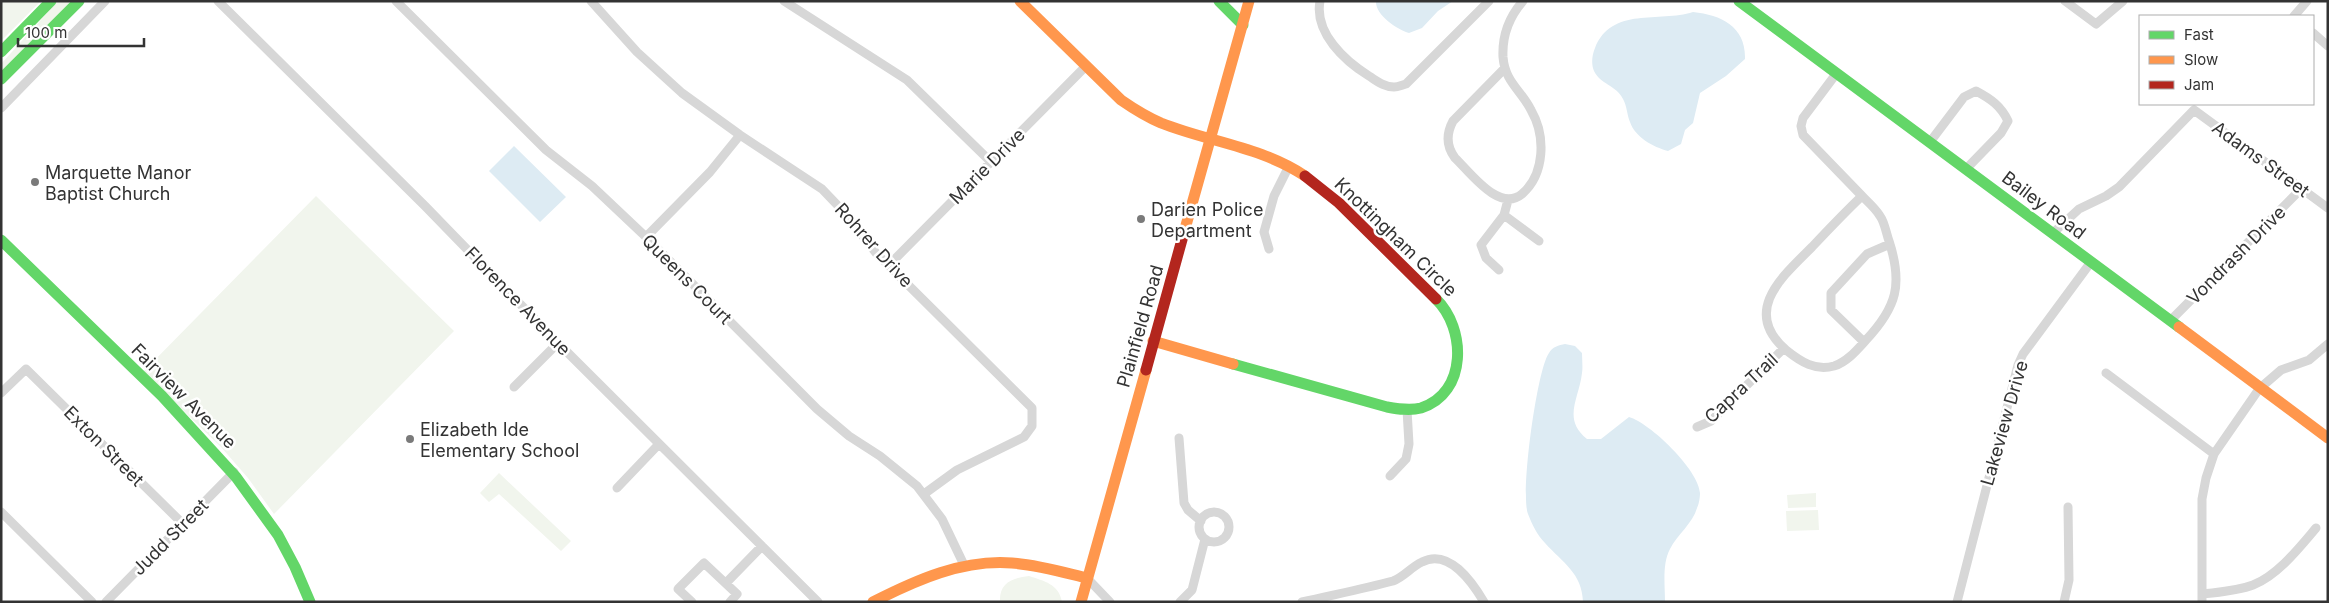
<svg xmlns="http://www.w3.org/2000/svg" width="2329" height="603" viewBox="0 0 2329 603" font-family="Inter,sans-serif">
	<rect width="100%" height="100%" fill="#fff"/>
	<path fill="#f1f5ed" d="M1,1H41L1,41Z
		M58,1H71L1,73V64Z
		M316,196L454,331L274,514L248,478L221,447L143,372Z
		M499,473L571,541L561,551L499,494L489,502L480,493Z
		M1816,493V507L1788,508L1787,495Z
		M1818,510L1819,530L1787,531L1786,511Z
		M1029,576C1044,581 1059,584 1062,602H1000C999,582 1013,578 1029,576Z"/>
	<path fill="#ddebf3" d="M1376,1H1453L1438,11L1422,28L1409,33C1397,29 1375,15 1376,1Z
		M1693,12C1722,15 1746,27 1745,59L1726,76L1700,93L1693,123L1685,130L1681,144L1668,151C1653,147 1635,137 1630,122C1627,115 1627,106 1623,99C1616,85 1600,84 1594,71C1591,64 1592,55 1595,48C1612,6 1659,23 1693,12Z
		M514,146L566,197L540,222L489,171Z
		M1565,344L1575,346L1582,353C1582,360 1583,367 1582,373C1579,399 1562,419 1587,439H1601L1629,417C1650,423 1699,470 1700,493C1700,497 1699,504 1697,508C1693,523 1677,535 1670,549C1662,564 1665,585 1665,602H1583C1582,573 1563,563 1545,543C1537,535 1532,524 1528,514C1520,494 1537,369 1549,353C1552,347 1559,345 1565,344Z"/>
	<g fill="none" stroke-linecap="round" stroke-linejoin="round">
		<path stroke="#d7d7d7" stroke-width="9" d="M218,1L425,206L558,343L818,602
			M396,1L546,150L592,186L646,237L817,409L849,436L880,456L917,486L942,519L964,565
			M591,1L637,52L682,93L740,135L822,189L844,212L876,253L1032,408V426L1024,437L957,470L924,494
			M784,1L907,80L991,162
			M1320,1C1314,33 1345,61 1369,76C1377,81 1384,87 1394,87C1398,87 1402,85 1406,84L1489,1
			M2065,1L2096,24L2123,1
			M2294,16L2307,1
			M2313,33L2328,46
			M1505,68L1453,121C1446,134 1446,146 1455,158C1470,172 1499,213 1522,194C1545,174 1546,136 1531,110C1521,90 1505,82 1503,57C1502,35 1509,17 1523,1
			M1836,74L1803,118L1801,126L1803,135L1862,196C1845,212 1828,230 1812,247C1783,276 1741,311 1786,350C1801,362 1815,371 1834,366C1847,362 1857,350 1866,340C1897,307 1903,284 1889,241C1886,233 1885,223 1880,216C1876,209 1868,202 1862,196
			M1,108L105,1
			M1930,142L1964,97L1976,91C1991,99 2001,106 2008,121L2001,133L1966,169
			M1504,215L1539,241
			M2053,233L2079,209L2106,196L2119,187L2194,110L2328,208
			M646,237L710,172L740,135
			M1269,249L1264,232L1274,196L1289,166
			M889,265L1086,66
			M1499,270L1486,258L1481,245L1504,215L1508,200
			M2170,321L2301,189
			M1864,342L1831,310V293L1867,254L1890,244
			M2106,373L2214,454
			M514,387L558,343
			M1,393L26,369L183,524
			M1697,427L1711,421L1784,348
			M1179,438L1184,503L1188,510L1201,521
			M1390,476L1406,459L1409,444L1407,410
			M617,488L659,444
			M1,512L92,602
			M1199 527a15 15 0 1 1 30 0a15 15 0 1 1-30 0Z
			M1087,578L1110,602
			M726,583L762,546
			M2203,594C2219,592 2237,591 2253,585C2278,575 2299,548 2316,528
			M106,602L234,472
			M692,602L678,589L704,563L737,594L730,602
			M1180,602L1192,590L1205,539
			M1302,602C1332,595 1363,589 1393,581C1404,577 1411,567 1422,562C1449,548 1472,582 1484,602
			M1957,602L2018,365L2023,354L2091,262
			M2064,602L2069,580L2068,507
			M2202,602V499L2206,478L2214,454L2259,389L2281,370L2309,360L2328,344"/>
		<path stroke="#63d668" stroke-width="11" d="M1219,1L1243,25
			M1739,1L2179,327
			M1,52L51,1
			M1,79L79,1
			M1,240L162,396L236,477L278,535L295,567L310,602
			M1233,364L1387,407C1398,409 1410,411 1421,408C1468,393 1466,328 1436,299"/>
		<path stroke="#ff974d" stroke-width="11" d="M1020,1L1121,100C1134,109 1147,117 1161,123C1209,142 1262,147 1305,176
			M1183,236L1249,1
			M2179,327L2328,438
			M1153,341L1233,364
			M873,602C916,580 963,559 1012,563C1038,565 1062,572 1087,578
			M1081,602L1146,370"/>
		<path stroke="#b3261e" stroke-width="11" d="M1305,176L1339,203L1436,299
			M1146,370L1183,236"/>
	</g>
	<g fill="#7a7a7a" stroke="#fff" stroke-width="2">
		<circle cx="35" cy="182" r="5"/>
		<circle cx="1141" cy="219" r="5"/>
		<circle cx="410" cy="439" r="5"/>
	</g>
	<g text-anchor="middle" dominant-baseline="central" stroke-width="5" stroke-linejoin="round" paint-order="stroke">
		<g font-size="18" fill="#333" stroke="#fff">
			<text transform="translate(2261 159) rotate(36)">Adams Street</text>
			<text transform="translate(987 166) rotate(-45)">Marie Drive</text>
			<text transform="translate(2044 205) rotate(37)">Bailey Road</text>
			<text transform="translate(1396 237) rotate(44)">Knottingham Circle</text>
			<text transform="translate(874 245) rotate(48)">Rohrer Drive</text>
			<text transform="translate(2236 255) rotate(-45)">Vondrash Drive</text>
			<text transform="translate(687 279) rotate(45)">Queens Court</text>
			<text transform="translate(518 301) rotate(46)">Florence Avenue</text>
			<text transform="translate(1140 326) rotate(-74)">Plainfield Road</text>
			<text transform="translate(1741 388) rotate(-43)">Capra Trail</text>
			<text transform="translate(184 396) rotate(45)">Fairview Avenue</text>
			<text transform="translate(2004 423) rotate(-74)">Lakeview Drive</text>
			<text transform="translate(104 446) rotate(45)">Exton Street</text>
			<text transform="translate(170 537) rotate(-45)">Judd Street</text>
		</g>
		<g font-size="18" fill="#333" stroke="#fff" text-anchor="start">
			<text x="45" y="172">Marquette Manor<tspan x="45" dy="21">Baptist Church</tspan></text>
			<text x="1151" y="209">Darien Police<tspan x="1151" dy="21">Department</tspan></text>
			<text x="420" y="429">Elizabeth Ide<tspan x="420" dy="21">Elementary School</tspan></text>
		</g>
	</g>
	<rect width="2329" height="603" fill="none" stroke="#333333" stroke-width="5"/>
	<rect x="2139" y="15" width="175" height="90" fill="#ffffff" stroke="#adadad"/>
	<rect x="2149" y="31" width="25" height="8" fill="#63d668" stroke="#adadad"/>
	<text x="2184" y="40" font-size="15" fill="#333333">Fast</text>
	<rect x="2149" y="56" width="25" height="8" fill="#ff974d" stroke="#adadad"/>
	<text x="2184" y="65" font-size="15" fill="#333333">Slow</text>
	<rect x="2149" y="81" width="25" height="8" fill="#b3261e" stroke="#adadad"/>
	<text x="2184" y="90" font-size="15" fill="#333333">Jam</text>
	<path d="M18 38v8h126v-8" fill="none" stroke="#333333" stroke-width="2.5"/>
	<text x="25" y="38" font-size="15" fill="#333333" stroke="#ffffff" stroke-width="4" paint-order="stroke">100 m</text>
</svg>
